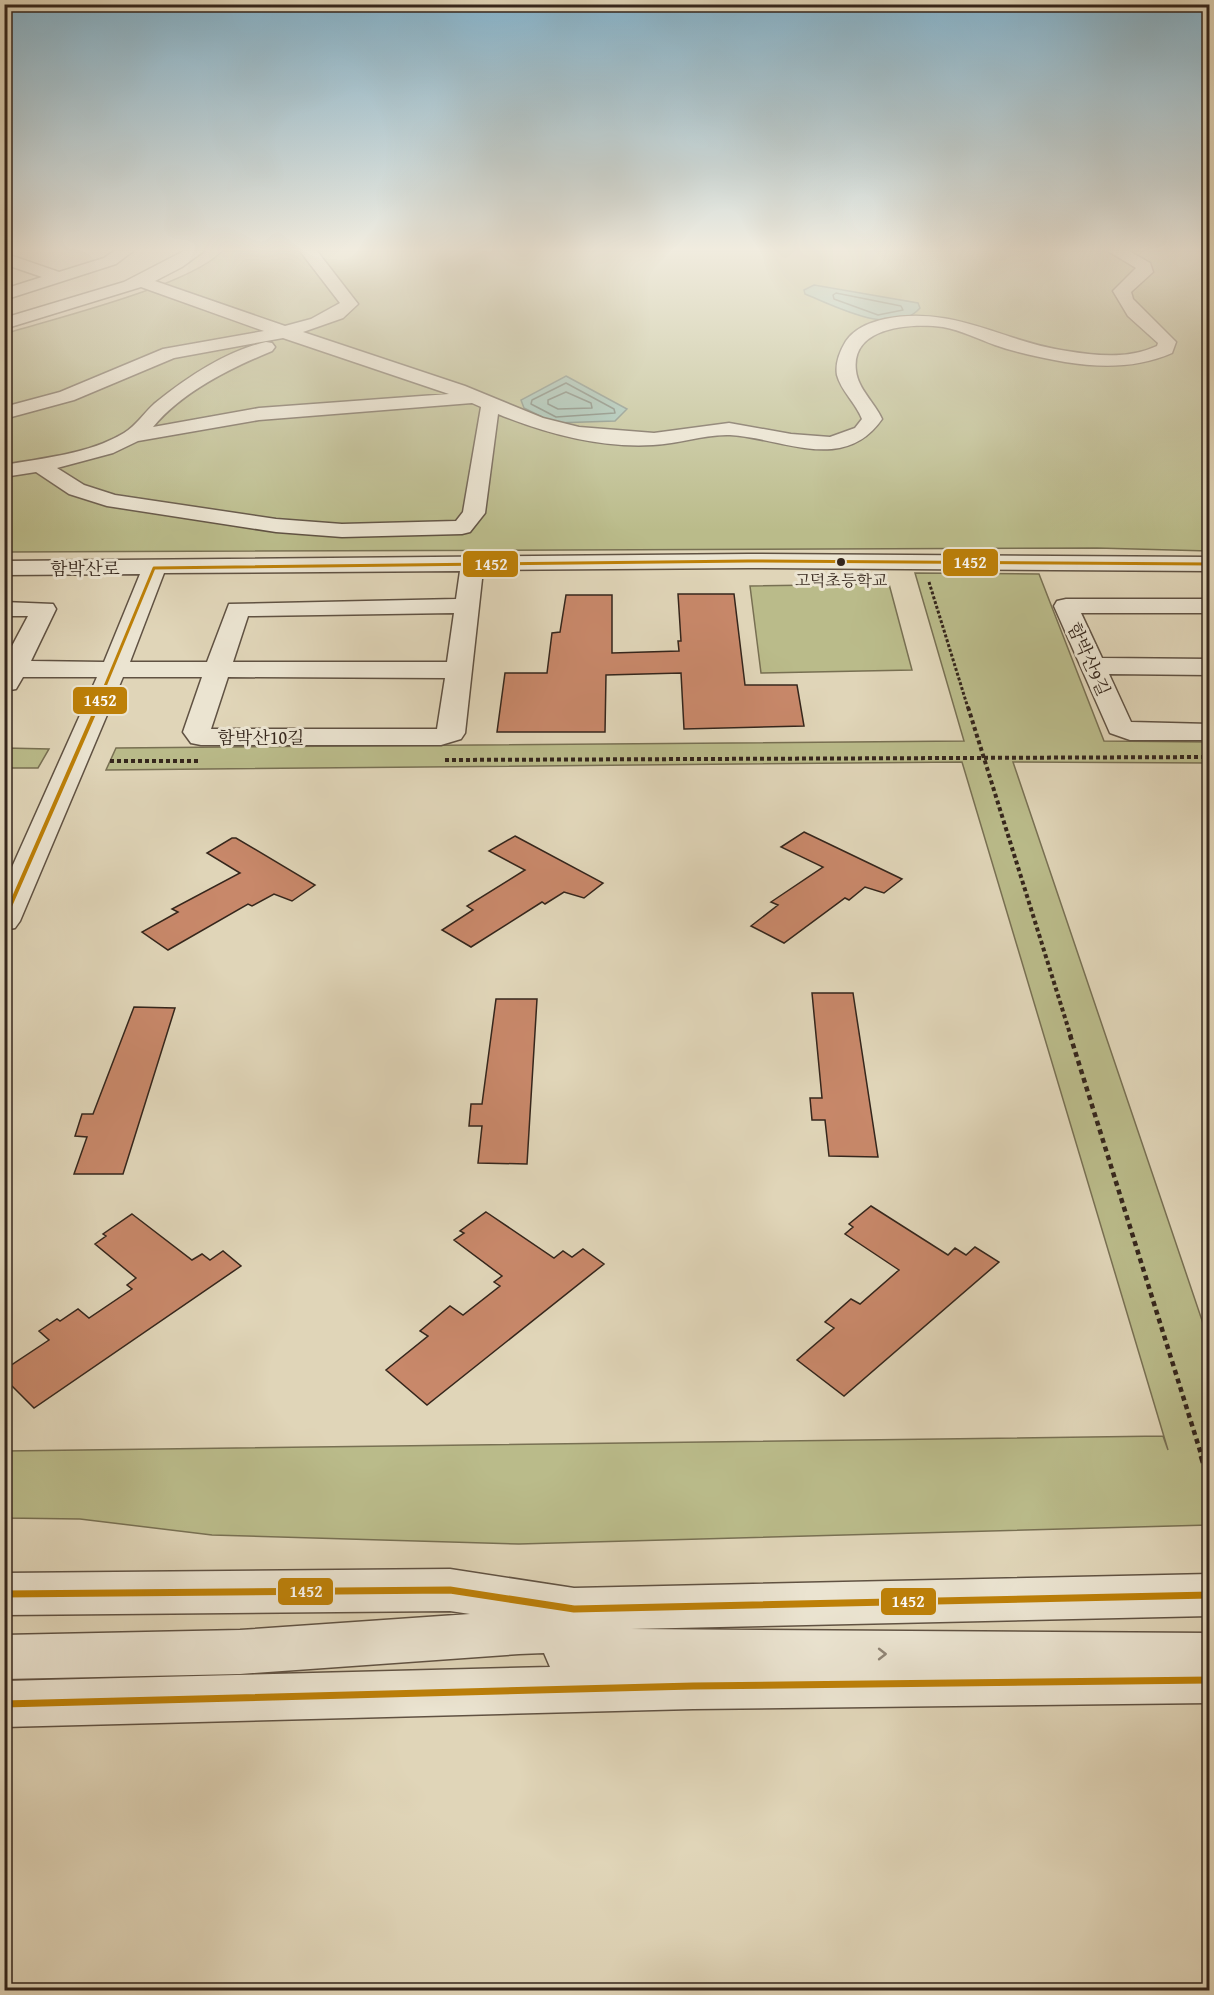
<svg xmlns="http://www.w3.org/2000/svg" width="1214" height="1995" viewBox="0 0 1214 1995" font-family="'Gentium Book Plus','Noto Serif KR',serif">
	<rect width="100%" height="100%" fill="#e0d5b8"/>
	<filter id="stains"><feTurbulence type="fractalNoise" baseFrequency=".00333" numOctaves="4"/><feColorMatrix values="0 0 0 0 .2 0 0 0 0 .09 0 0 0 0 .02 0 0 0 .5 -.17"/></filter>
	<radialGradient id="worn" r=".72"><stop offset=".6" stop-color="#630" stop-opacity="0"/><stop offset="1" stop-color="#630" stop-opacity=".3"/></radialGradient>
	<path fill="#babb8a" stroke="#787053" stroke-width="1.5" d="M222,251H1209V551L1097,548L5,552L4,334C53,319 192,285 222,251Z
		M915,573L1039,574L1104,741L1209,742V763L1013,762L1209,1341V1525L519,1544L212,1535L80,1519L5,1518V1451L1163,1436L1168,1450L962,762L106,770L116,748L964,741Z
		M889,584L912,670L761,673L750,586Z
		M5,748L49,749L38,768H5Z"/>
	<path fill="#94b9ab" stroke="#6e7e72" stroke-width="1.5" d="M814,285L918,303L920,308C894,338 835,306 805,294L804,290Z
		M566,376L627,409L615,421L554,423L524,408L521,400Z"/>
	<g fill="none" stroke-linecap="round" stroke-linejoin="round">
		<path stroke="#647064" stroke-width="1.5" d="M836,293L901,306L903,310L878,315L834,299L833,295Z
			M566,383L614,409L615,413L556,417L531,404L532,400Z
			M566,392L591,403L592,408L558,409L548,404V400Z"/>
	</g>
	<path fill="#c8886a" stroke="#35261c" stroke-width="1.5" d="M678,594H734L745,685H797L804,726L684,729L681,673L606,675L605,732H497L505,673H547L552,633L560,632L566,595H612V653L679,651L678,641H681Z
		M804,832L902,879L884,893L865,887L849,900L845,898L784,943L751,926L778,905L771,902L823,867L781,847Z
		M515,836L603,883L584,898L564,892L545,904L542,902L471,947L442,930L473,910L467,906L525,870L489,851Z
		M232,838H236L315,885L292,901L274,894L252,906L248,904L168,950L142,932L178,912L172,909L240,873L207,853Z
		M812,993H853L878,1157L829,1156L825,1120H812L810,1098H822Z
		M496,999H537L527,1164L478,1163L482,1126H469L471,1104H482Z
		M134,1007L175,1008L123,1174H74L87,1137L75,1136L82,1114H93Z
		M871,1206L948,1255L955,1248L966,1255L975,1247L999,1262L844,1396L797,1360L834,1328L825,1322L851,1299L860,1304L899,1270L845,1234L853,1227L849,1224Z
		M486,1212L554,1258L563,1251L572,1257L583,1249L604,1264L427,1405L386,1370L428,1336L420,1331L450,1306L463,1315L500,1286L494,1282L502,1276L454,1240L464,1233L460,1231Z
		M132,1214L192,1260L202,1254L210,1260L223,1251L241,1266L34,1408L4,1378V1370L49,1340L39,1331L57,1319L60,1321L78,1309L89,1318L132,1289L127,1285L136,1278L95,1244L106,1236L103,1234Z"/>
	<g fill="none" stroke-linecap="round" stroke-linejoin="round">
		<g stroke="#605243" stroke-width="3">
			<path id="minor" d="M114,251H133L116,264L4,300V289L42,277L4,264V253L59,272L104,258Z
				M184,251H204L182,267L155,281L285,326L311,319L340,303L300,251H317L358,304L343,318L303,332L465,386L543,418L579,427L654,433L729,423L791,434L830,437L855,428L862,419C856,403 841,391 837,375C835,363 840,351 846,341C855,328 871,322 885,319C953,305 1003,342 1067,351C1097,356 1129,359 1157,346L1158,343L1128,316L1113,291L1136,268L1108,251H1129L1150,263L1153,272L1131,292L1133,299L1176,342L1172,353C1138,368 1102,368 1065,362C1042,358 1017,353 995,345C978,339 961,330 943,327C912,323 850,326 856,371C858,389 875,403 882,419C844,474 783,438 730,435C704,434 679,444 653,445C600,448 547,434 498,414L485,513L470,532L462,534L342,537L276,532L107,506L69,494L36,472L4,477V465C44,458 89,454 124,433C136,426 144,413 154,404C186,378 226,351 266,342L272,343L275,347L272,351C231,368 183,391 153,427L259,408L449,394L283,338L174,358L74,400L4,419V407L60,392L163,349L264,331L141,287L4,329V318L124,282ZM472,403L481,407L463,512L456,521L342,524L276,519L115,495L84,485L57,468L113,453L138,441L259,420Z
				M748,554L1210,557V571L748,568L483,570L465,733L461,739L441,745H201L191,743L183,732L202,677H123L20,921L15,928L4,930V885L97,677H23L16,689L4,691V661L28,616H4V602L53,604L56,609L31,661L104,662L140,574L4,575V561ZM460,571L456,599L229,604L207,662H130L164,573ZM454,613L447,662H233L248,616ZM228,677L445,678L437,729H211Z
				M1066,599H1210V613H1081L1102,658L1210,659V675L1109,674L1131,722L1210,724V740H1130L1110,733L1054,606L1057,601Z
				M450,1569L574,1588L1210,1574V1616L631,1629L1210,1633V1703L693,1709L4,1727V1681L550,1667L544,1653L519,1654L240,1674L4,1679V1635L240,1630L470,1614L450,1611L4,1615V1573Z"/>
		</g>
		<path stroke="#35261c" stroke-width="3" stroke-dasharray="3 2" stroke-linecap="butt" d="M929,582L968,708"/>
		<path stroke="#35261c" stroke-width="4" stroke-dasharray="4 3" stroke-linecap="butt" d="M968,707L1071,1037
			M445,760L1210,757
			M110,761H198"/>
		<path stroke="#35261c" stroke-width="4.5" stroke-dasharray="5 4" stroke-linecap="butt" d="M1070,1035L1202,1457"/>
		<path stroke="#35261c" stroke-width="5" stroke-dasharray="7 4.5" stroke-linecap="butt" d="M1201,1456L1210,1484"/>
		<use href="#minor" fill="#ebe4d1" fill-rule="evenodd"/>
		<g stroke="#ebe4d1" stroke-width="6">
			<path id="bus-1-far2" d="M96,708L154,568L748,561L1210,564"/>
		</g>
		<g stroke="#ebe4d1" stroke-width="8">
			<path id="bus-1-far1" d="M4,920L97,707"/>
		</g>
		<g stroke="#ebe4d1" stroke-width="11">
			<path id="bus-1" d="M4,1594L450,1590L574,1609L1210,1595
				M4,1704L693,1686L1210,1680"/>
		</g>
		<use href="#bus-1-far2" stroke="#bd8008" stroke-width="3"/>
		<use href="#bus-1-far1" stroke="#bd8008" stroke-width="4"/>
		<use href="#bus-1" stroke="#bd8008" stroke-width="7"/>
	</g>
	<defs><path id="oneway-chevron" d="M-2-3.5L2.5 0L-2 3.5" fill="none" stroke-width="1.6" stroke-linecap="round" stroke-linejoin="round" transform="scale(1.5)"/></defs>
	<use stroke="#908576" href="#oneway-chevron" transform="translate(882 1654)"/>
	<linearGradient id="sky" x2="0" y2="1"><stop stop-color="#86b6d0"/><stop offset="0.47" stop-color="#f1ecdf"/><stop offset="1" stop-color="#f1ecdf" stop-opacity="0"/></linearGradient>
	<rect width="1214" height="531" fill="url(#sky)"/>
	<circle fill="#35261c" stroke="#ebe4d1" stroke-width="2" cx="841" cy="562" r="5"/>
	<g text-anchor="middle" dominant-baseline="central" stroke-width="6" stroke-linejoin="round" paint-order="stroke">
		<g font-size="16" fill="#35261c" stroke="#ebe4d1">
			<text x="841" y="580">고덕초등학교</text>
		</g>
		<g font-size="18" fill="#35261c" stroke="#ebe4d1">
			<text x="85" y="568">함박산로</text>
			<text transform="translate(1089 659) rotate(66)">함박산9길</text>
			<text x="261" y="737">함박산10길</text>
		</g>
	</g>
	<g stroke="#ebe4d1" stroke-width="2">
		<rect x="942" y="548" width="57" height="29" rx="6" fill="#bd8008"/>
		<rect x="462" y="550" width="57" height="28" rx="6" fill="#bd8008"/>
		<rect x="72" y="686" width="56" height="29" rx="6" fill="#bd8008"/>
		<rect x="277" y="1577" width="57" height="29" rx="6" fill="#bd8008"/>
		<rect x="880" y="1587" width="57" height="29" rx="6" fill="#bd8008"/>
	</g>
	<g font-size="16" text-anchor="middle" font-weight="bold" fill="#fff">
		<text x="970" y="568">1452</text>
		<text x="491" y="570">1452</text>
		<text x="100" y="706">1452</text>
		<text x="306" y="1597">1452</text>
		<text x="908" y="1607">1452</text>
	</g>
	<rect width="1214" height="1995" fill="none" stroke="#e0d5b8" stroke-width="24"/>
	<rect x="6" y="6" width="1202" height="1983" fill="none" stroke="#35261c" stroke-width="3"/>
	<rect x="12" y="12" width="1190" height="1971" fill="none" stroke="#35261c" stroke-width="1.5"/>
	<rect width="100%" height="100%" filter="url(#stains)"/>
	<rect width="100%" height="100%" fill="url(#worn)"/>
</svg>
